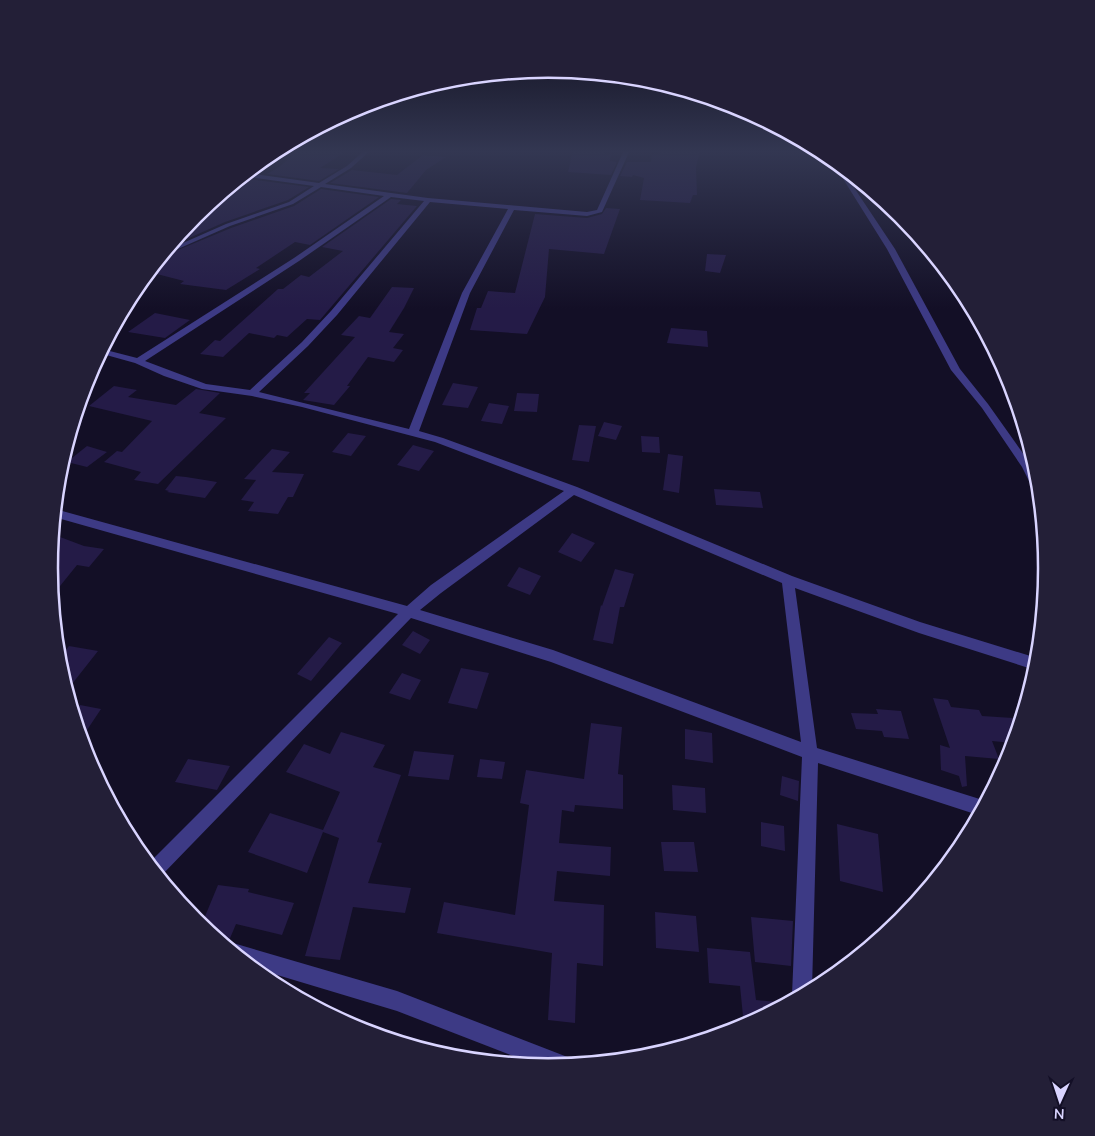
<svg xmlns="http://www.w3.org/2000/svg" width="1095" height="1136" viewBox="0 0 1095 1136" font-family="Mulish,sans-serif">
	<rect width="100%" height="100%" fill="#130f26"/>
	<path fill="#241b47" d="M299,150H309L345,152L320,168L339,169L319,181L267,174L279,167Z
		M573,150H604L605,155H611L610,161L617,162L611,175L568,172Z
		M659,150H700L696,167L697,195H693L690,203L640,200L644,178L633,175L632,177L620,176L627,162H651L652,154H660Z
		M423,155L446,157L426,170L407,193L330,183L352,170L397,175Z
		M240,178L309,187L288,200L225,222L169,247L195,215Z
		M321,189L379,197L310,245L295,242L256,268L260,269L226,290L180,284L184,281L149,272L161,257L231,228L294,206Z
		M391,199L401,200L397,204L417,206L320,320L307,319L287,337L277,335L274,338L249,333L223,357L200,354L215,340L220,341L278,289H283L301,275L309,277L343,251L322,247Z
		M606,208L620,209L604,254L549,249L545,297L527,334L470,330L477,308H481L488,291L515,293L535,214L587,218L602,214Z
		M707,254L726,255L720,273L705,271Z
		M392,287L414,288L404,308L389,332L404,334L393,348L403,350L394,362L368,357L347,386H350L334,405L303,400L310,393H304L355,337L341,335L359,316L370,318Z
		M155,313L190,320L165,338L128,332Z
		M671,328L707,331L708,347L667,343Z
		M453,383L478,387L468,408L442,405Z
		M114,386L137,390L128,397L176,405L196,389L220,393L199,413L226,418L158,484L134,480L141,472L104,462L117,451L122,452L152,421L89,406Z
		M517,393L539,394L537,412L514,411Z
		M489,403L509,406L502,424L481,421Z
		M604,422L622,426L616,440L598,436Z
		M579,425L596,426L589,462L572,460Z
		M348,433L366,436L351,456L332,452Z
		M641,436L659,437L660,453L642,452Z
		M413,445L434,451L419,471L397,465Z
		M87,446L107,452L87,467L67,462Z
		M272,449L290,452L272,472L304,474L293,497H288L278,514L248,511L254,502L241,500L256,480L244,479Z
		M668,454L683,456L679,493L663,490Z
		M176,476L186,477L217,482L205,498L167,492L169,491L165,490Z
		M714,489L760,492L763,508L716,505Z
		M572,533L595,543L581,562L558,552Z
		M52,534L84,546L104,549L89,567L77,565L52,596L49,568Z
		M519,567L541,576L530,595L507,586Z
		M615,569L634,574L624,607H620L613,644L593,640L601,605L602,606Z
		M413,631L430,640L420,654L402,645Z
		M329,637L342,643L311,681L297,674Z
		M69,646L98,651L72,684L63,682L58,659Z
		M461,668L489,673L477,709L448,703Z
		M402,673L421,680L410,700L389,693Z
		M933,698L948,700L951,707L979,710L982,716L1013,718L1017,729L1013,743L992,741L999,759L965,756L967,786L962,787L959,776L941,770L940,745L950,748Z
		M80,705L101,709L81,739L73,715Z
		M876,709L901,711L909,739L884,737L882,731L856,729L851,713L878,714Z
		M591,723L622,727L618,774L623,775V809L575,805L574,812L562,810L559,843L611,847L610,876L557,871L554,901L604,905L603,966L577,963L575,1023L548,1020L552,953L437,933L444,902L515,915L529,805L520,803L526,770L584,779Z
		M685,729L712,733L713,763L685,759Z
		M341,732L385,745L373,767L401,775L377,842L382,843L368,883L411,888L405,913L353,907L340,960L305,956L339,838L323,832L307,873L248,852L270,813L323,830L340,792L286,772L304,744L330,754Z
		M414,751L454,755L449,780L408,776Z
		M188,759L230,766L217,790L175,782Z
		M480,759L505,762L502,779L477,777Z
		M782,776L799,781L798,801L780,795Z
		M672,785L705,788L706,813L673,810Z
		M761,822L784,826L785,851L761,846Z
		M837,824L878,834L883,892L840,881Z
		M661,842H694L698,872L664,871Z
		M218,885L249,889L248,892L294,903L282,935L236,924L228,943L221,942L201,926Z
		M655,912L696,916L699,952L656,948Z
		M751,917L793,921L791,966L755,962Z
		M707,948L750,952L756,1000L787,1003L744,1026L740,986L709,983Z"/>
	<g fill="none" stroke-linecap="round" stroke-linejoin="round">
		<path fill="#3d3a85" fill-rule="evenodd" d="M280,150H287L264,162H260Z
			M365,150H371L351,168L325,184L428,198L587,212L597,210L624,150H630L602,212L587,216L514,210L470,293L419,431L443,438L577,487L792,576L920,622L1037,658L1035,670L919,633L795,588L817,748L986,801L978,815L818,763L812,989L794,999L792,995L802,757L551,662L411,618L160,877L148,864L398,614L54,517L55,509L407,606L431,585L564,491L435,442L302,407L252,396L202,389L164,376L135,363L99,353L102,349L137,358L294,258L384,196L321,187L293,204L230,226L162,256L167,250L226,224L289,202L314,186L242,176L246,173L319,183L347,166ZM391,197L424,201L331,311L302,342L250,390L206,384L145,361L299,261ZM430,202L508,209L462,293L409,429L259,392L308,346L337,315ZM574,495L782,583L801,742L553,650L420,610L441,593Z
			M830,158L839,165L895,249L960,369L988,404L1032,466L1037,475L1039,494L1035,493L1022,467L982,408L951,370L887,249Z
			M233,943L397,991L570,1058L573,1064L539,1066L397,1011L251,967L226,946Z"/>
	</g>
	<linearGradient id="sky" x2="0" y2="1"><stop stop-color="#0a0815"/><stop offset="0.49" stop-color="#333752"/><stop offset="1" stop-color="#333752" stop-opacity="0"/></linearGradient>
	<rect width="1095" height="309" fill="url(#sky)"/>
	<path d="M0 0H1095V1136H0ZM58 568a490 490 0 1 1 980 0a490 490 0 1 1-980 0Z" fill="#231f37" fill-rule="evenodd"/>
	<path fill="none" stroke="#d9d4ff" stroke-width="2.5" d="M58 568a490 490 0 1 1 980 0a490 490 0 1 1-980 0Z"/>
	<g transform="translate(1060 1101) rotate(183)" stroke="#130f26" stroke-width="4" paint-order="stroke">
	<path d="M0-4L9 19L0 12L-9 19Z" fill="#d9d4ff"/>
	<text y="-8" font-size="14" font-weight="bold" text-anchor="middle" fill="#d9d4ff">N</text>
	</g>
</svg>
